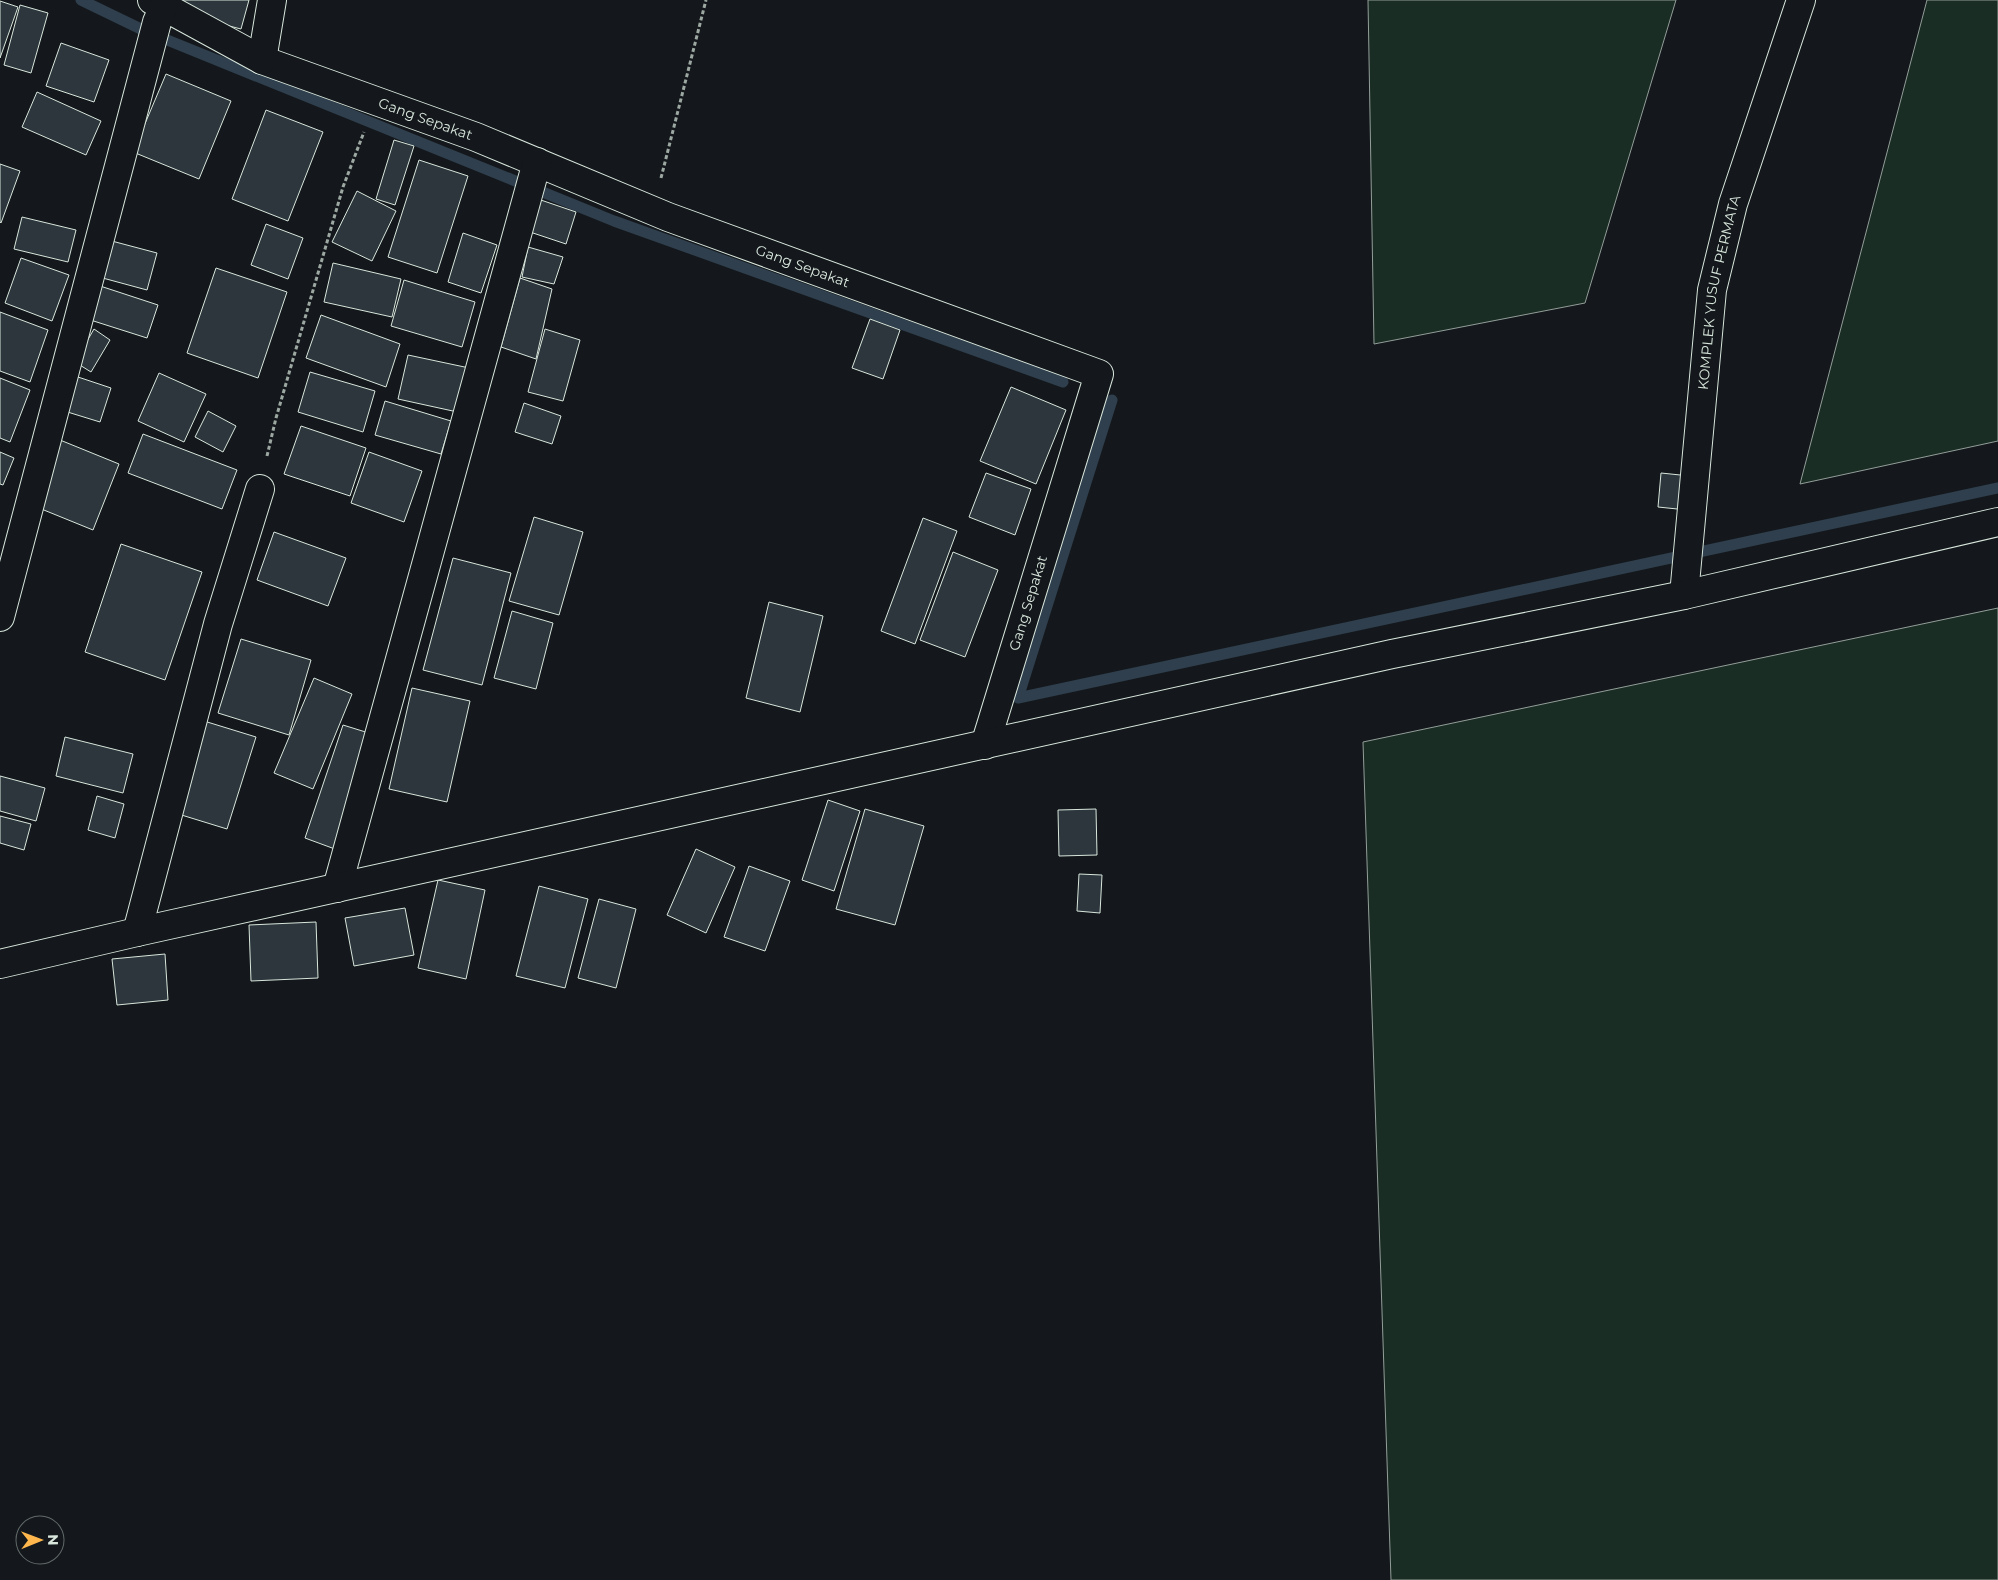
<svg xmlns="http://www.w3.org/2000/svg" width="1998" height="1580" viewBox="0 0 1998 1580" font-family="Montserrat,sans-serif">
	<rect width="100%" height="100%" fill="#14181c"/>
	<path fill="#1a2d24" stroke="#939e99" d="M1368,0H1676L1585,303L1374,344Z
		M1927,0H1998V441L1800,484Z
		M1998,608V1580H1391L1363,742Z"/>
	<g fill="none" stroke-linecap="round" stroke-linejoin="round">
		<path stroke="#2f3f4d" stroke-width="11" d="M81,0L145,31L614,221L1063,382
			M1112,400L1018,698L1998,488"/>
	</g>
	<path fill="#2c363c" stroke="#d8e6dc" d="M178,0H249L241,29L175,12Z
		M0,1L18,7L0,58Z
		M20,5L48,13L31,73L4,65Z
		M61,43L109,60L94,102L46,86Z
		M166,74L231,101L199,179L133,152Z
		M37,92L101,121L86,155L22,127Z
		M266,110L323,132L288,221L232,199Z
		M394,140L414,146L395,205L376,199Z
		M419,160L468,176L437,273L388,257Z
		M0,164L20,171L1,223L0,222Z
		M357,191L396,211L372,261L332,242Z
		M532,197L576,212L566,244L521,229Z
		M22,217L76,230L68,262L14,249Z
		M266,224L303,238L288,279L251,265Z
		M463,233L497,245L481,293L448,282Z
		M108,240L157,253L147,290L99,277Z
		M528,247L563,257L554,284L522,277Z
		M21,258L69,275L52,321L5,303Z
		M333,263L401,279L392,317L324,302Z
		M216,268L287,292L258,378L187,353Z
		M520,278L552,289L536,359L501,347Z
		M404,280L475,302L462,347L391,326Z
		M91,283L158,305L147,338L81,317Z
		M0,312L48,330L30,382L0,371Z
		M321,315L400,344L386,387L306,358Z
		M870,319L900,330L883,379L852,368Z
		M94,329L110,340L91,372L75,362Z
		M545,329L580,340L563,401L528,392Z
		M408,355L474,369L462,413L398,399Z
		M310,372L375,391L363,432L298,412Z
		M159,373L206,394L184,442L138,421Z
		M72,375L111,388L100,422L61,410Z
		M0,378L30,390L10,442L0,438Z
		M1011,387L1066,410L1036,484L980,461Z
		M385,401L451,421L441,454L375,435Z
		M524,403L561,416L552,444L515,432Z
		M208,411L236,426L223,452L195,437Z
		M301,426L366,448L350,496L284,474Z
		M143,434L237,470L222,509L128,473Z
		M60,440L119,464L93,530L34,506Z
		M0,452L14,458L3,485L0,484Z
		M369,452L422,471L404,522L351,503Z
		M986,473L1031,489L1015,535L969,517Z
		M1661,473L1690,476L1687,510L1658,507Z
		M534,517L583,532L559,615L509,601Z
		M923,518L957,531L915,644L881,631Z
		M274,532L346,558L328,606L257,580Z
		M121,544L202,572L165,680L85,652Z
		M953,552L998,570L965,657L920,640Z
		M453,558L511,573L482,685L423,670Z
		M769,602L823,616L800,712L746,698Z
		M512,611L553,623L536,689L494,678Z
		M241,639L311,660L289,735L218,713Z
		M314,678L352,694L313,789L274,773Z
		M412,688L470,701L447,802L389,789Z
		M204,721L256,737L227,829L175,813Z
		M343,725L372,734L343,852L305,838Z
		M65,737L133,754L123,793L56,776Z
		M0,776L45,788L36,821L0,811Z
		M97,796L124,804L115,838L88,830Z
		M828,800L860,811L834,891L802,880Z
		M865,809L924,826L895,925L836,909Z
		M1096,809L1097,855L1059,856L1058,810Z
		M0,816L31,824L24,850L0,843Z
		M696,849L735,867L706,933L667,915Z
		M749,866L790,881L765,951L724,937Z
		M1079,874L1102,875L1100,913L1077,911Z
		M438,880L485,890L466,979L418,968Z
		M539,886L588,899L565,988L516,976Z
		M599,899L636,909L616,988L578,978Z
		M405,908L414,955L354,966L345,918Z
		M316,922L318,978L251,981L249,925Z
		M165,954L168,1000L117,1005L112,959Z"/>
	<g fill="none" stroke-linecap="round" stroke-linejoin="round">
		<g stroke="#d8e6dc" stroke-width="30">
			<g id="street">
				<path id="s1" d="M152,0L262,60L476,137L668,217L1099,374L985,745"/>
				<path d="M262,60L272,0"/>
				<path id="s2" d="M1684,595L1712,290L1733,204L1801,0"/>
				<path d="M0,617L157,22L164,6"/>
				<path d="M337,888L537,162"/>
				<path d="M137,932L218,624L260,489"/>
				<path d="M0,964L137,932L1392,654L1684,595L1998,522"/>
			</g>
		</g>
		<path stroke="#9da8a2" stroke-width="3" stroke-dasharray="4 2.5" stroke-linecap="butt" d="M661,178L706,0
			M267,456L276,418L343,187L364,132"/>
		<use href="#street" stroke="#14181c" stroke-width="28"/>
	</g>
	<g text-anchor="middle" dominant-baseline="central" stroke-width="4" stroke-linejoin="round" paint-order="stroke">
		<g font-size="14" fill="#d8e6dc" stroke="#14181c">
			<text stroke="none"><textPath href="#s1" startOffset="299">Gang Sepakat</textPath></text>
			<text stroke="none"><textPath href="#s1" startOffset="704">Gang Sepakat</textPath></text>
			<text stroke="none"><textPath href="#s2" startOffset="305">KOMPLEK YUSUF PERMATA</textPath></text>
			<text transform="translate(1028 603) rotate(-73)">Gang Sepakat</text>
		</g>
	</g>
	<g transform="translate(40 1540) rotate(89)"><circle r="24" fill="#14181c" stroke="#626a69"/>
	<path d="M0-4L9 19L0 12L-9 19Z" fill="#ffb74d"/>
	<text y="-8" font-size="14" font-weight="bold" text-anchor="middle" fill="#d8e6dc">N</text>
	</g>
</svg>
